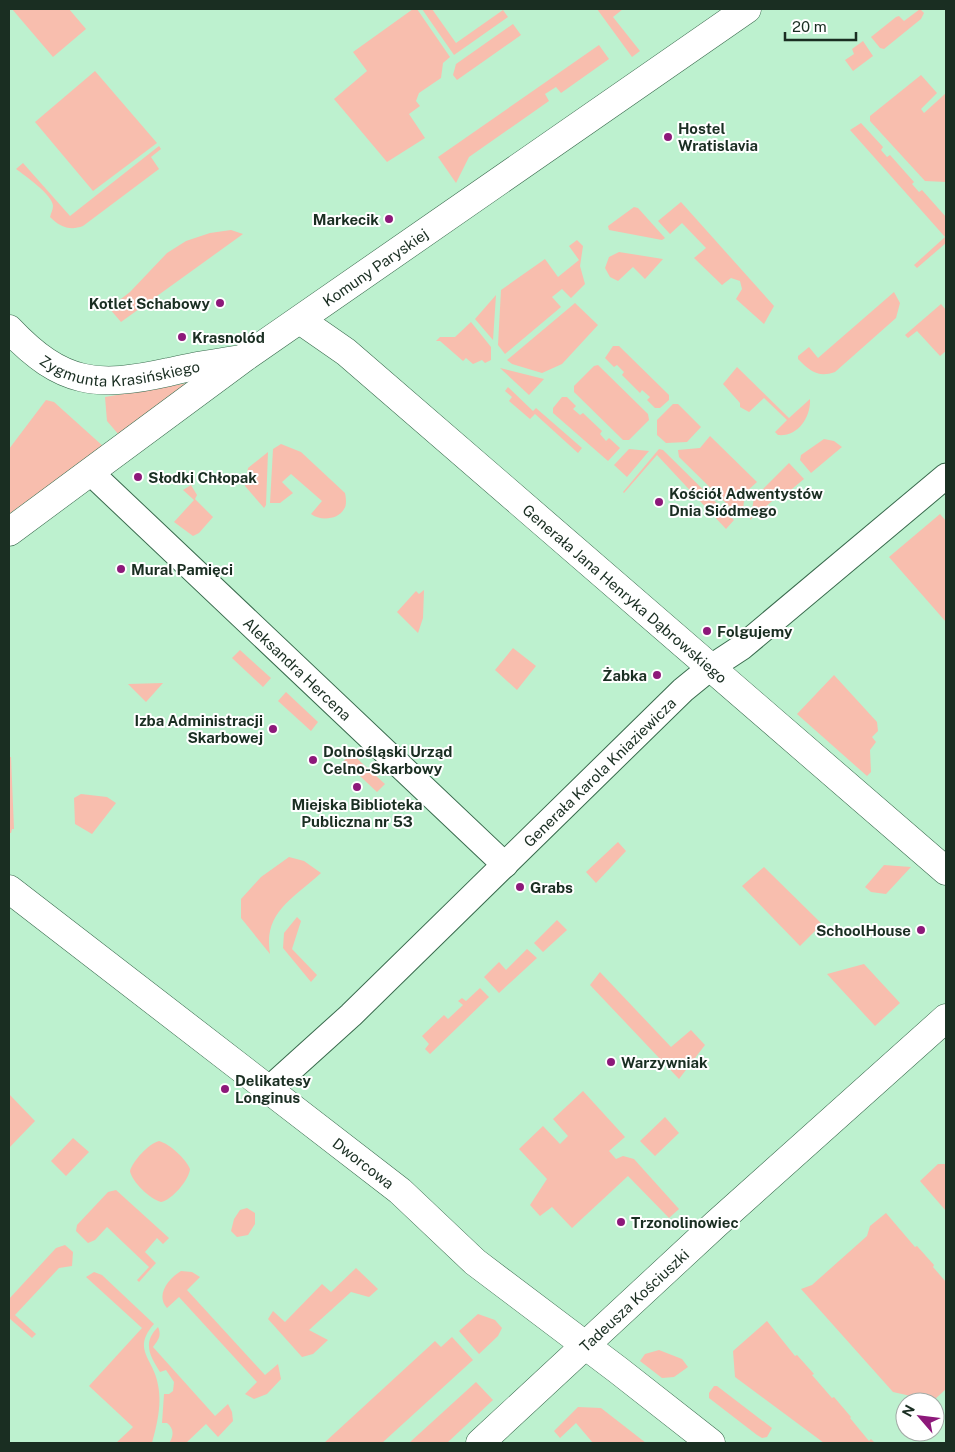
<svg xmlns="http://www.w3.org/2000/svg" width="955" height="1452" viewBox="0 0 955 1452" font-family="'Public Sans',sans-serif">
	<rect width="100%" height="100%" fill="#bdf1cf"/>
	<path fill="#f8beae" d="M12,9H69L86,29L53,57Z
		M413,9H417L450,57L443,63L441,78L419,93L416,101L420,106L409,114L425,138L387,162L334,99L367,71L353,52Z
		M422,9H432L456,43L503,10L508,17L454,55Z
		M597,9H623L613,17L640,51L632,57Z
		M920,9L924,13L921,19L884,49L880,48L871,37L896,17L899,16L904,21Z
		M513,24L521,35L457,80L453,75L456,64Z
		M863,41L873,56L853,71L845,60L854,54L852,49Z
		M599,45L609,59L561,93L556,87L545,94L549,101L469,157L456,183L438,157Z
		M95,71L157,143L93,191L35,122Z
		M921,75L937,93L921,109L924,113L946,93V182L925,181L870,121V116Z
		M861,123L883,147L881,150L887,157L890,155L914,182L912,184L919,192L922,190L946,217V243L917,268L914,265L945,237L850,130Z
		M159,146L161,149L151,157L159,169L83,226C70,231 60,227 50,217C51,213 53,209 53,206C53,195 24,175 16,169L23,163L70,216Z
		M681,202L774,306L764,324L736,299L742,289L740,281L731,278L722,285L694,258L706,248L682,223L670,234L658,221Z
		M634,207L638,208L665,238L662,240L609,230L608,226Z
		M231,230L243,234L121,322L109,308L130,292L167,253L186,241L210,233Z
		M577,240L583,246L580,266L585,284L571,298L562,289L552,297L561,307L505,354L498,345L501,290L545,259L558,277L579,260L569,246Z
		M619,252L663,259L645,279L633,267L618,281L610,277L605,268L609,257Z
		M894,292L900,303L896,318L835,372C818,378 810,371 798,359V356L809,347L818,358Z
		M496,295L493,340L475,319Z
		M575,303L598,325L562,364L542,373L512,364L507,360Z
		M941,304L946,310V351L940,356L917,331L908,338L905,335Z
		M471,322L491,347V360L485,363L482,360L473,364L466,358L463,361L440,341H436L440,337H455Z
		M613,346H619L669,395V400L660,408H655L647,400L650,397L642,390L640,393L622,375L624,372L617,365L614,367L605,358Z
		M598,365L648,414L649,420L629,440H623L574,392V386L594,366Z
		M737,367L789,418L810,399C811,417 798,437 778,435L775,432L787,420L764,398L749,412L740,407V403L723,384Z
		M500,368L544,379L529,395Z
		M188,383L119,435L107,421L105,397Z
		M508,387L533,411L536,408L582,448L578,453L535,414L530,419L509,401L512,397L505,391Z
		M562,397H567L576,406L573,409L580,415L583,413L602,431L600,434L606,441L609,438L620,448L608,461L553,413V408Z
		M46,400L54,402L104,447L9,514V449Z
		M673,404H678L701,427L687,442L666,443L657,435V420Z
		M710,436L757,482L745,493L743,509L738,515L679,457L678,450L700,448Z
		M824,439L834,441L842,447L811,473L800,460L801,455Z
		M281,444L301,452L345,493C346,498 347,505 344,509C338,520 320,521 311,514L322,501L291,474L282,482L293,493L280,503H270L273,449Z
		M629,449L649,451L627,477L614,465Z
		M659,449L663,450L734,520L726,529L657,455L624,493L623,492Z
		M268,452L266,505L264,508L245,486L248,468Z
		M789,463L804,479L786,494L784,491L750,520L754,498Z
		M191,485L197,495L195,499L213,517L199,533L193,536L174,522L194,500L183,490Z
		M940,514L946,521V622L889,557Z
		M424,590L423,618L418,633L397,612L416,591L419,594Z
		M513,648L536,666L517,690L495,670Z
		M240,650L271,678L263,687L232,658Z
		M834,675L877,722L878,731L872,737L876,742L870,750L871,772L867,776L797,714Z
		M163,683L146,702L128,684Z
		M286,692L318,722L311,731L278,701Z
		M351,753L385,784L377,792L344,761Z
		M9,757H11L14,829H12L11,833H9Z
		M81,794L107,797L116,803L92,834L75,824L74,798Z
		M618,842L626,851L596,883L586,872Z
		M289,857L304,861L321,873C293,899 263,912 270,954L241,918V899L261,877Z
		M884,865L911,867L886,894L871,892L865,887Z
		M764,867L822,924L800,946L742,886Z
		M297,917L301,921L292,949L317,975L311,982L283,948L284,933Z
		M557,920L567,930L543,952L534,943Z
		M527,949L537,958L499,993L484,977L499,962L506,970Z
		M864,964L900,1003L875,1026L827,974Z
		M600,972L671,1047L691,1030L705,1045L679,1079L590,985Z
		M480,988L489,997L430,1054L425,1049L429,1044L422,1036L444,1015L448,1019L463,1005L458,1001L462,998L466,1001Z
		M583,1091L625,1137L609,1151L616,1159L623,1156L634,1159L679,1209L669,1218L628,1176L572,1228L552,1207L540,1216L530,1205L547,1179L519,1149L543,1126L560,1144L568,1136L553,1119Z
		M9,1094L35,1121L9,1148Z
		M665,1117L679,1133L655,1156L640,1141Z
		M73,1138L89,1152L66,1176L51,1161Z
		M159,1141C170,1144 186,1159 190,1169C189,1180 172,1200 161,1202C150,1199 132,1182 130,1171C133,1161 148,1144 159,1141Z
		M938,1164H946V1211L920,1181Z
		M116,1190L169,1238L163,1244L157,1238L145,1252L156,1263L139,1282L137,1280L149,1267L107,1227L95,1240L88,1243L76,1231L77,1225L108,1192Z
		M247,1208L255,1213V1224L248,1235L237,1237L231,1231L234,1219L240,1210Z
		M886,1213L915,1247L917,1246L934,1265L933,1267L946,1282V1389L933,1401L893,1392L801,1289L812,1285L867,1236L870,1226Z
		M65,1245L73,1252L72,1266L59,1268L15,1315L36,1334L32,1338L9,1318V1299L56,1248Z
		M356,1268L378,1289L369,1297L351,1292L309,1330L328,1340L313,1354L302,1357L268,1319L273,1311L285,1322L322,1284L331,1292Z
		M181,1271L192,1272L200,1277L187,1290L265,1375L278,1364L281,1379L267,1394L254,1399L245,1394L257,1382L179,1297L167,1308C155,1295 169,1278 181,1271Z
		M94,1272L102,1275L154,1324C131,1350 154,1359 158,1385C162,1404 157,1425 152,1443H116L133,1427L89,1386L142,1328L86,1277Z
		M478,1314L495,1320L502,1328L498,1336L479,1354L459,1331Z
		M767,1321L795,1356L797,1355L814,1374L812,1375L832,1398L834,1397L851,1417L850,1418L869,1441L871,1439L875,1443H824L735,1377L733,1351Z
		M158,1327C162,1336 158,1340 153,1347L215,1416L228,1404L232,1412L233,1421L218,1437L206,1424L186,1443H169C174,1436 174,1428 167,1423H162L164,1394H169L173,1391L174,1382L166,1370L160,1372C150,1356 142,1343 158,1327Z
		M452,1337L473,1360L382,1443H324L435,1341L441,1347Z
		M659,1350L682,1359L688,1367L674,1377L662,1378L640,1361L645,1354Z
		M476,1382L493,1400L447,1443H409Z
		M714,1386H717L772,1428L767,1437L762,1438L757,1435L709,1398V1393Z
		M578,1407L601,1408L646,1443H593L576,1423L560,1438L554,1431Z"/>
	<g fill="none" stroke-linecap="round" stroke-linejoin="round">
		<g stroke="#396a4d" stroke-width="27">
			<g id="minor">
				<path id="s1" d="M90,472L505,865"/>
				<path id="s2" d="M269,1089L351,1015L683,690L710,668L742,647L946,476"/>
			</g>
		</g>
		<g stroke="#396a4d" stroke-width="29">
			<g id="tertiary">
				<path id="s3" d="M300,320L346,352L946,871"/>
				<path id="s4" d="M9,329C62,385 97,388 169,372C192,366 217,363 241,359"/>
				<path id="s5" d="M9,532L244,358L747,9"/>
				<path id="s6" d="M9,889L400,1191L475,1262L618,1370L711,1443"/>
				<path id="s7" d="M480,1443L716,1224L946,1018"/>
			</g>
		</g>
		<use href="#minor" stroke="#fff" stroke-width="25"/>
		<use href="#tertiary" stroke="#fff" stroke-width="28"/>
	</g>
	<g fill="#8d197a" stroke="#fff" stroke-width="2">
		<circle cx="668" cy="137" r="5"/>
		<circle cx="389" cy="219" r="5"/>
		<circle cx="220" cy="303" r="5"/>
		<circle cx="182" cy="337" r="5"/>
		<circle cx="138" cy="477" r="5"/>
		<circle cx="659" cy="502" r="5"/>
		<circle cx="121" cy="569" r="5"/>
		<circle cx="707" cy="631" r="5"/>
		<circle cx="657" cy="675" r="5"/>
		<circle cx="273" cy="729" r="5"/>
		<circle cx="313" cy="760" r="5"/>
		<circle cx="357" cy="787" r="5"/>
		<circle cx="520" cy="887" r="5"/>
		<circle cx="921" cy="930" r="5"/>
		<circle cx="611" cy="1062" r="5"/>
		<circle cx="225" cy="1089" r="5"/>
		<circle cx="621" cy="1222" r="5"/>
	</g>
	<g text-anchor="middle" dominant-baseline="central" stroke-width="4" stroke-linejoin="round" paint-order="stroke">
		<g font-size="15" font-weight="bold" fill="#1a2e22" stroke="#fff" text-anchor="start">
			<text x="678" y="128">Hostel<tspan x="678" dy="17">Wratislavia</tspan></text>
			<text x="379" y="219" text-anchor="end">Markecik</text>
			<text x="210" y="303" text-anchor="end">Kotlet Schabowy</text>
			<text x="192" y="337">Krasnolód</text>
			<text x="148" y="477">Słodki Chłopak</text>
			<text x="669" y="493">Kościół Adwentystów<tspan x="669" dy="17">Dnia Siódmego</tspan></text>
			<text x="131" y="569">Mural Pamięci</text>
			<text x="717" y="631">Folgujemy</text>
			<text x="647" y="675" text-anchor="end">Żabka</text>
			<text x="263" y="720" text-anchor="end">Izba Administracji<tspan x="263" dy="17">Skarbowej</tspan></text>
			<text x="323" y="751">Dolnośląski Urząd<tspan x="323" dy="17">Celno-Skarbowy</tspan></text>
			<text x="357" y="804" text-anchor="middle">Miejska Biblioteka<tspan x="357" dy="17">Publiczna nr 53</tspan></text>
			<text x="530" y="887">Grabs</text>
			<text x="911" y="930" text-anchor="end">SchoolHouse</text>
			<text x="621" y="1062">Warzywniak</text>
			<text x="235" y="1080">Delikatesy<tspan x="235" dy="17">Longinus</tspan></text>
			<text x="631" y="1222">Trzonolinowiec</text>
		</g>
		<g font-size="15" fill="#1a2e22" stroke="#fff">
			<text stroke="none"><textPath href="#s5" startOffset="452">Komuny Paryskiej</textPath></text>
			<text stroke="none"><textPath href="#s4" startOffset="126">Zygmunta Krasińskiego</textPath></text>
			<text stroke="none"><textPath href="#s3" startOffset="425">Generała Jana Henryka Dąbrowskiego</textPath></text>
			<text stroke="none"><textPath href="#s1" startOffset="286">Aleksandra Hercena</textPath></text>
			<text stroke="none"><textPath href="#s2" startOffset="458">Generała Karola Kniaziewicza</textPath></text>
			<text stroke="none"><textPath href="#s6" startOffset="448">Dworcowa</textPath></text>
			<text stroke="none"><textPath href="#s7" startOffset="210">Tadeusza Kościuszki</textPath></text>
		</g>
	</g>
	<rect width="955" height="1452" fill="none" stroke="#1a2e22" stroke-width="20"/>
	<g transform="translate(920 1417) rotate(298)"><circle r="24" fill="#ffffff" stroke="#a3aba7"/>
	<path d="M0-4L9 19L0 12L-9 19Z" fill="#8d197a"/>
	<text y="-8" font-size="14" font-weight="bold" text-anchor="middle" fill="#1a2e22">N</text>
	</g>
	<path d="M785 32v8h71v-8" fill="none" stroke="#1a2e22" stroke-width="2.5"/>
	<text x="792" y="32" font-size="15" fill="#1a2e22" stroke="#ffffff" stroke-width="4" paint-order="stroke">20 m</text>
</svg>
